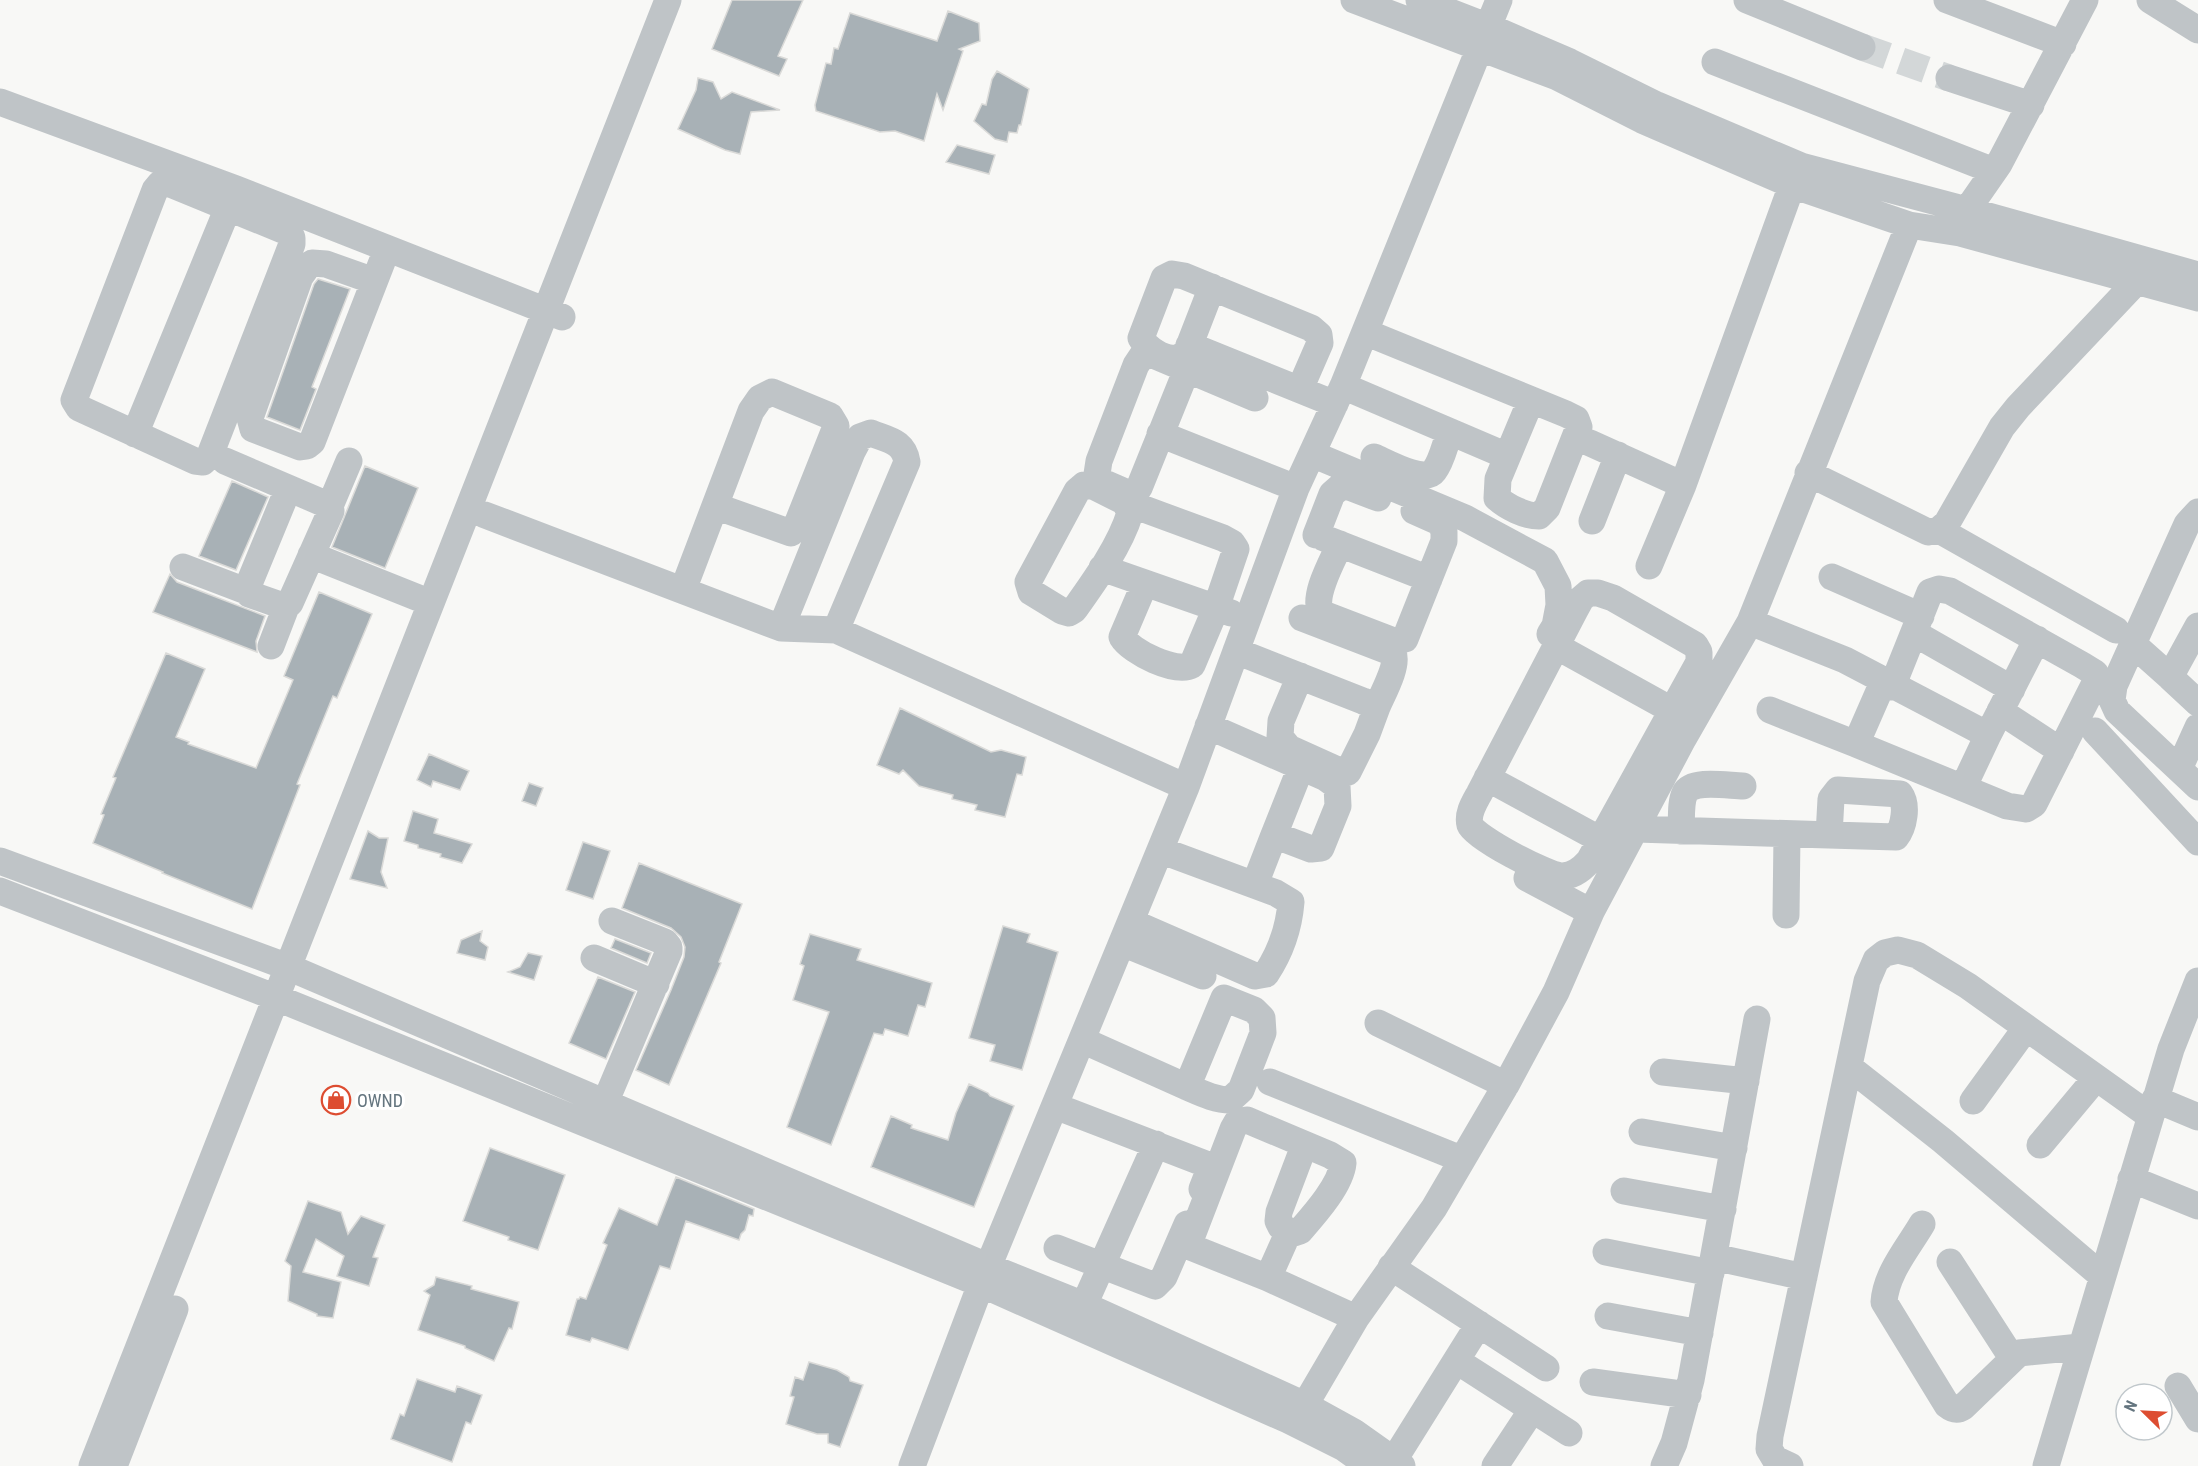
<svg xmlns="http://www.w3.org/2000/svg" width="2198" height="1466" viewBox="0 0 2198 1466" font-family="'Roboto Condensed',sans-serif">
	<rect width="100%" height="100%" fill="#f8f8f6"/>
	<path fill="#a8b1b6" stroke="#dadad8" stroke-width="1.5" d="M732,0H803L778,56L787,59L779,76L712,49Z
		M948,11L979,23L980,41L959,49L963,51L943,110L937,94L924,141L895,131L880,132L816,111L815,105L826,63L831,64L834,48L838,49L850,13L937,41Z
		M997,71L1029,89L1021,125H1019L1017,133L1009,132L1007,142L995,139L974,121L982,104L986,105L992,79Z
		M698,78L713,82L721,99L732,92L780,110L751,112L740,154L725,150L678,129L696,90Z
		M957,145L995,155L989,174L946,162Z
		M318,279L350,289L312,387L316,389L300,430L267,417L314,284Z
		M365,466L418,488L385,568L332,547Z
		M232,481L268,497L236,570L199,556Z
		M170,574L177,582L265,616L256,641L257,652L153,612Z
		M319,592L372,614L337,698L333,696L297,784L300,785L252,909L162,873L163,872L93,843L104,815L101,814L116,778L113,777L166,653L205,669L176,737L189,742L188,744L256,768L293,680L284,676Z
		M900,708L991,752L1001,750L1026,757L1022,775L1017,774L1005,817L975,810L977,805L952,799L953,795L919,786L903,770L899,774L877,765Z
		M429,754L469,771L460,790L433,781L431,787L417,780Z
		M529,783L543,788L536,806L522,801Z
		M413,811L438,819L434,833L472,844L462,863L440,857L441,854L418,848V845L404,841Z
		M368,831L379,838H388L381,872L387,888L350,879Z
		M583,842L610,851L593,899L566,890Z
		M639,863L742,904L719,962L721,963L669,1085L636,1070L671,990L684,957L685,947L681,937L671,928L622,908Z
		M1003,926L1030,934L1027,942L1058,952L1022,1070L990,1061L995,1045L969,1038Z
		M482,931L480,941L488,947L485,960L457,953L461,940Z
		M810,934L861,949L857,960L932,983L925,1007L918,1005L908,1036L885,1029L883,1035L874,1033L831,1145L787,1127L829,1012L793,1000L804,966L800,964Z
		M615,939L651,953L647,963L611,948Z
		M528,953L542,956L534,980L508,972L520,967Z
		M598,977L635,992L606,1059L569,1043Z
		M969,1084L988,1093L990,1096L1014,1106L974,1207L871,1167L891,1116L912,1125L911,1128L948,1140L956,1113Z
		M490,1148L565,1175L538,1250L508,1240L509,1237L463,1221Z
		M676,1177L754,1209L753,1216L749,1215L745,1230L741,1234L739,1240L686,1221L670,1269L660,1266L628,1350L592,1338L590,1342L566,1335L577,1299H579L580,1297L586,1299L607,1245L603,1243L619,1208L657,1225Z
		M308,1201L341,1212L348,1234L361,1216L385,1225L373,1257L378,1258L369,1286L337,1276L344,1256L316,1239L303,1272L341,1282L333,1318L317,1316V1314L288,1301L291,1266L285,1261Z
		M436,1277L472,1286L471,1289L519,1302L512,1329L509,1328L494,1361L465,1348V1346L418,1330L430,1295L424,1291L434,1285Z
		M809,1362L837,1370L849,1377L850,1381L863,1385L840,1447L828,1443V1434H817L786,1424L794,1397L790,1396L795,1377L803,1380Z
		M417,1379L455,1392L457,1386L482,1395L471,1424L466,1422L452,1462L391,1439L400,1414L404,1416Z"/>
	<g fill="none" stroke-linecap="round" stroke-linejoin="round">
		<path stroke="#d3d7d8" stroke-width="27" stroke-dasharray="27 14" stroke-linecap="butt" d="M1862,47L1949,78"/>
		<path stroke="#bfc4c7" stroke-width="27" d="M1354,0L1557,77L1642,120L1792,185L1909,225L1960,233L2198,298
			M1419,0L1489,27L1570,62L1657,105L1801,166L1967,210L2198,275
			M1747,0L1862,47
			M1947,0L2063,44
			M2150,0L2198,30
			M1715,62L1994,171
			M1949,78L2031,105
			M0,102L236,189L562,317
			M168,183L290,233L292,238V244L210,455L203,462L195,461L79,408L74,400L155,190L160,184Z
			M1958,223L1999,164L2085,0
			M374,281L326,264L312,263L307,267L300,277L250,418L253,429L300,447L307,446L312,442L387,249
			M1212,287L1186,354C1182,355 1179,358 1176,358C1164,360 1146,348 1141,338L1164,278L1172,274L1184,276L1311,328L1319,335L1320,343L1300,389
			M1365,332L1566,414L1576,419L1579,427L1547,508L1539,516C1525,516 1507,507 1497,498L1498,479L1531,400
			M1189,345L1335,404
			M1187,369L1139,488L1130,493L1125,492L1102,482L1097,474L1099,461L1136,365L1142,356L1151,354L1255,398
			M1343,386L1507,456
			M135,434L234,193
			M1160,434L1296,488
			M1590,443L1683,485
			M1312,454L1465,518L1545,561L1558,586L1559,605L1555,626L1550,634
			M1374,457C1386,462 1425,484 1434,471C1442,461 1445,444 1450,432
			M225,461L330,506
			M1808,473L1928,532L1939,530L1947,523L2002,427L2018,407L2137,281
			M1084,485L1093,486L1125,502L1130,513C1120,546 1094,582 1074,610L1069,613L1062,611L1031,592L1028,582L1077,491Z
			M290,490L286,494L246,591L249,594L286,607L290,603L331,511L330,506L349,461
			M1125,502L1223,538L1232,543L1236,549L1216,608L1192,665C1176,674 1131,652 1122,637L1145,583
			M2198,512L2187,524L2114,686L2112,700L2117,711L2198,787
			M485,515L781,628L836,630L1186,787
			M1592,521L1618,455
			M1939,530L2116,630
			M1316,535L1332,494L1340,487H1349L1378,498
			M1324,538L1429,579
			M1340,544C1332,562 1312,596 1321,613L1394,641L1405,639L1444,541V532L1441,523L1414,511
			M311,555L431,603
			M1649,566L1683,485L1792,185
			M183,567L246,591
			M1102,568L1231,613
			M1832,577L1921,616
			M683,590L751,411L760,398L772,392L830,416L836,426L833,434L796,527L791,533L715,506
			M1588,593H1598L1613,598L1695,645L1699,652V662L1589,861C1582,869 1574,876 1562,876C1548,876 1474,837 1470,825C1467,814 1474,803 1479,794L1575,610L1581,599Z
			M1302,618L1393,653C1399,665 1382,695 1377,707
			M1750,622L1845,660L1988,735L2037,639
			M781,628L852,452L860,437L871,433C888,440 904,441 907,462L836,630
			M1914,633L2012,689
			M2133,644L2170,677L2198,626
			M271,646L286,607
			M1556,646L1686,718
			M1236,651L1363,701L1377,707L1367,734L1348,772L1340,771L1289,748L1280,737L1281,721L1300,676
			M2170,677L2198,703
			M1770,710L1856,744L1884,680
			M2000,711L2061,751
			M1208,726L1326,778L1337,786L1338,806L1321,848L1311,849L1274,835L1255,884
			M2095,731L2198,842
			M1856,744L2007,806L2026,809L2034,804L2096,681L2095,673L2082,665L1950,591L1939,589L1930,592L1892,687
			M2179,769L2198,727
			M1487,778L1601,840
			M1963,788L1988,735
			M1636,829L1896,837C1904,827 1908,805 1900,794L1838,790L1831,799L1829,835
			M1681,831C1682,820 1680,803 1685,793C1692,779 1729,786 1743,786
			M1274,835L1301,767
			M0,861L288,967L989,1267L1084,1305L1305,1405L1354,1432L1402,1466
			M1527,878L1591,912
			M0,891L277,998L981,1284L1288,1420L1344,1448L1369,1466
			M1786,915L1787,834
			M1131,922L1255,976L1266,974C1280,953 1289,927 1291,902L1276,893L1160,850
			M1122,943L1203,976
			M594,958L656,984
			M1378,1023L1506,1085
			M1082,1040L1187,1087C1201,1093 1215,1100 1230,1100L1241,1090L1263,1033L1262,1018L1254,1010L1224,998L1187,1087
			M1849,1067L1943,1141L2102,1276
			M1663,1072L1746,1081
			M1270,1082L1461,1159
			M2155,1099L2198,1117
			M1973,1101L2026,1028
			M605,1103L669,951V947L665,942L612,921
			M1055,1106L1211,1166L1202,1189
			M1642,1132L1734,1148
			M2040,1145L2096,1078
			M2131,1179L2198,1206
			M1624,1191L1723,1209
			M1922,1224C1908,1248 1886,1273 1884,1302L1947,1405C1952,1409 1957,1411 1963,1407L2019,1353L2080,1347
			M1289,1231L1268,1278L1356,1318
			M1057,1248L1155,1286L1164,1277L1187,1224
			M1606,1252L1711,1273
			M1714,1257L1804,1277
			M1950,1262L2012,1358
			M1391,1267L1546,1368
			M1268,1278L1188,1246L1233,1129L1237,1122L1247,1120L1330,1155L1343,1163C1341,1185 1314,1215 1300,1231L1294,1233L1281,1227L1278,1221L1279,1212L1304,1146
			M1084,1305L1156,1144
			M1608,1316L1700,1333
			M1457,1361L1569,1433
			M1593,1382L1688,1395
			M2178,1386L2198,1419
			M1293,1416L1305,1405L1356,1318L1434,1208L1506,1085L1556,992L1591,912L1683,739L1750,622L1909,225
			M1394,1460L1479,1324
			M92,1466L668,0
			M114,1466L175,1309
			M912,1466L981,1284L1186,787L1296,488L1343,386L1499,0
			M1495,1466L1532,1410
			M1664,1466L1674,1443L1691,1380L1757,1019
			M1790,1466L1775,1459L1769,1449L1770,1436L1867,981L1876,960L1885,953L1898,950L1917,955L1968,986L2150,1116
			M2046,1466L2171,1049L2198,981"/>
	</g>
	<defs>
		<g id="shop-ring" transform="scale(1.5)"><circle r="9.5" fill="#fff" stroke="#dd4d31" stroke-width="1.5"/><path d="M-5-2.5h2.3a2.7 3.5 0 0 1 5.4 0H5L5.5 6h-11ZM-1.5-2.5h3a1.5 2.3 0 0 0-3 0Z" fill="#dd4d31"/></g>
	</defs>
	<g fill-rule="evenodd">
		<use href="#shop-ring" x="336" y="1100"/>
	</g>
	<g text-anchor="middle" dominant-baseline="central" stroke-width="6" stroke-linejoin="round" paint-order="stroke">
		<g font-size="18" fill="#64757f" stroke="#fff" text-anchor="start">
			<text x="357" y="1100">OWND</text>
		</g>
	</g>
	<g transform="translate(2144 1412) rotate(294)"><circle r="28" fill="#ffffff" stroke="#c1c8cc" stroke-width="1.5"/>
	<path d="M0-4.5L10 22L0 15L-10 22Z" fill="#dd4d31"/>
	<text y="-9" font-size="16" font-weight="bold" text-anchor="middle" fill="#64757f">N</text>
	</g>
</svg>
